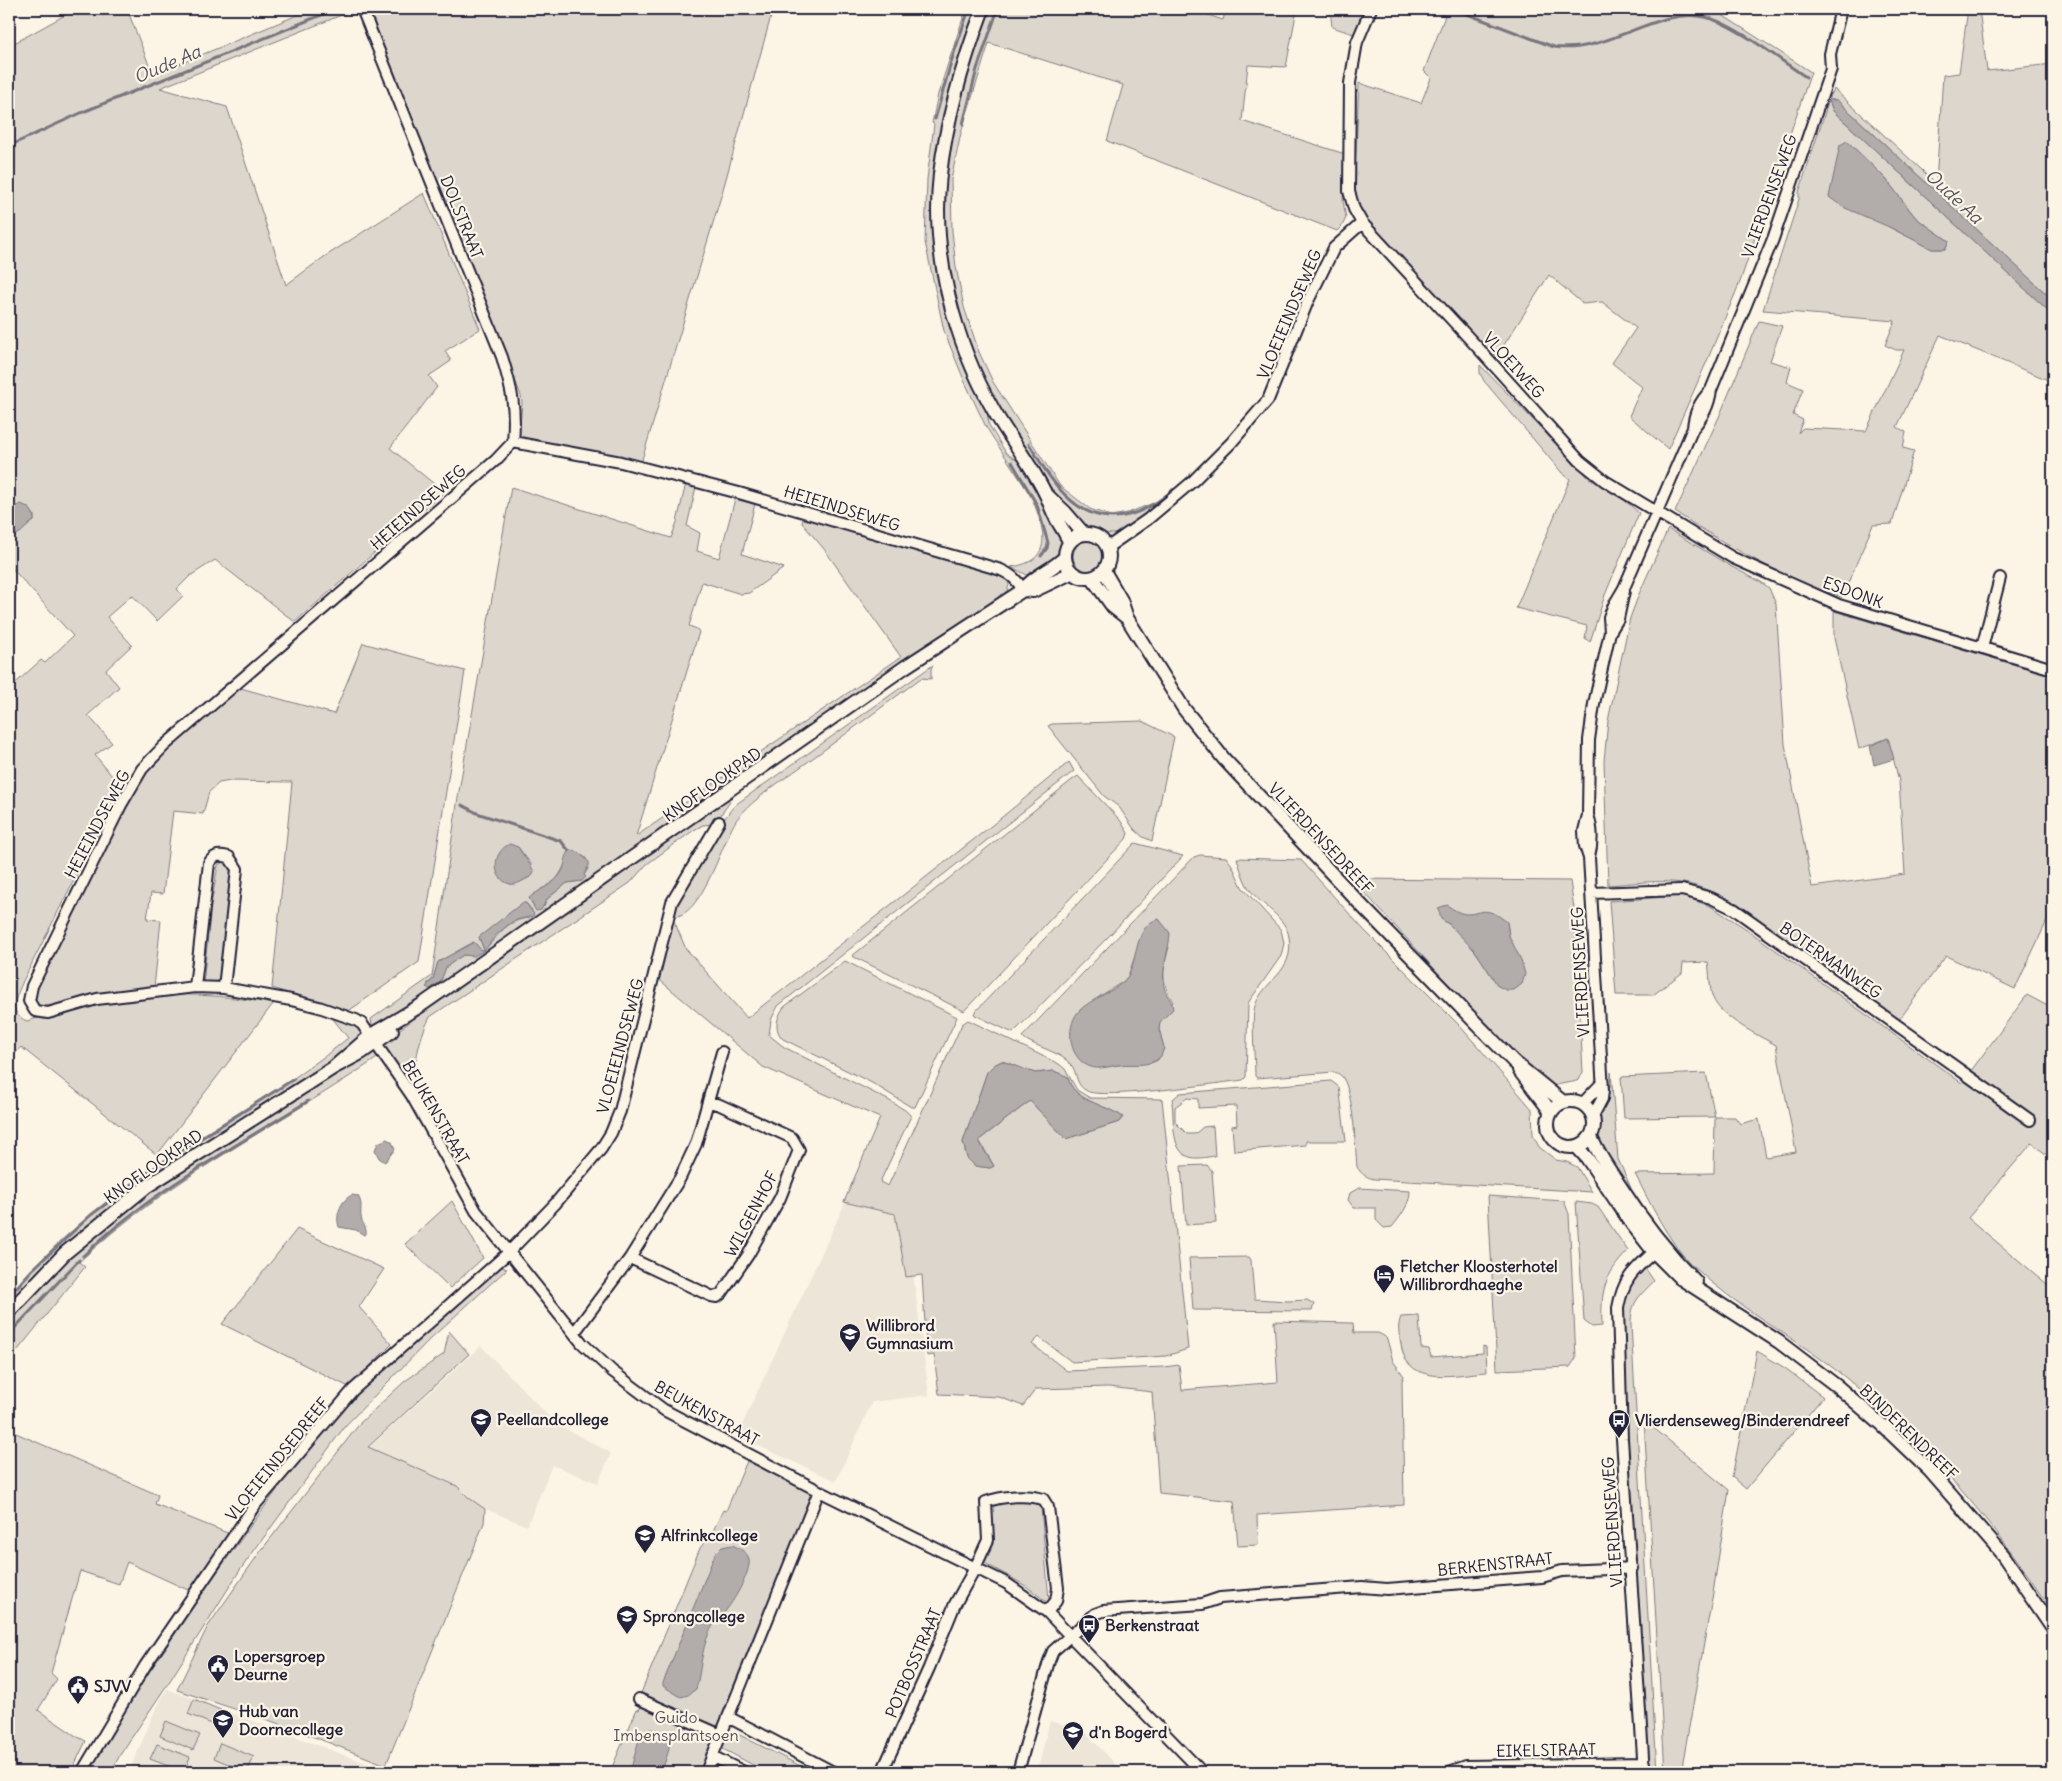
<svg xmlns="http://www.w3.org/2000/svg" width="2062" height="1781" viewBox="0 0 2062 1781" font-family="Delius,sans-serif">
	<rect width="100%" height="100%" fill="#fcf5e5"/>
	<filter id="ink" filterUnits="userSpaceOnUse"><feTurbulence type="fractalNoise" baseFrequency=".02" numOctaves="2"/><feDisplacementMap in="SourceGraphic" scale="10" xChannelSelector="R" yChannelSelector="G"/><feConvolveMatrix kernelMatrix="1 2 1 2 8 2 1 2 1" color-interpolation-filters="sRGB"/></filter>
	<g filter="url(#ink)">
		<path fill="#ece5d8" d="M852,1188L877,1200L907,1228L929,1395L872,1402L836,1481L737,1436Z
			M481,1346L556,1424L611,1453L598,1483L552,1465L527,1526L469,1502L364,1452Z
			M167,1689L379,1768L389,1772H129L155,1711Z
			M1050,1721L1083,1730L1123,1772H1037Z"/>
		<path fill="#dcd6cc" stroke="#7f7c84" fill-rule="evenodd" d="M76,9H127L153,75L312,9H348L349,12L160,88L227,107L286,285L324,257L424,193L480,329L445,351L451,361L429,376L437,387L390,448L444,492L295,622L215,560L190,576L177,589L183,596L157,621L132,595L107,617L132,645L106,670L119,687L88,715L112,743L95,755L121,787L23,981C17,996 6,1013 27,1021C50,1015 74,1007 98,1002C155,991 216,993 273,1004L157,1155L21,1047L9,1061V689L41,660L45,663L73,636L9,565V536C24,534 22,528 34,521V515L28,507L14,506L9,509V46Z
			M369,9H773L722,193L641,463L530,440L519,435L522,403L521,396L492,318Z
			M966,9H978L950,91L937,148L933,193L934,255L941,292L951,328L962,359L987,409L989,425L1006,453L1018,461L1039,493L1063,538L1058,557L1029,576L1011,567C1056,561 1044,528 1031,496L986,427L964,380L944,331L925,242L927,179L934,124L932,123L938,94Z
			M989,9H1190L1223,20L1226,9H1297L1286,67L1248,65L1242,121L1345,154L1343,201L1346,218L1342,226L1337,231L1107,141L1123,85L989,43L961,133L951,180L952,231L956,267L964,307L979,352L993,382L1060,486L1090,509L1111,516L1128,513L1158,501L1173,488L1177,493L1135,523L1126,526L1127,529C1112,537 1111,534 1095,530C1091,529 1085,528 1081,526C1073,520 1066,507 1060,499C1018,446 979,383 959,318C947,278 943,234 944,191C945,129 970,67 989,9Z
			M1330,9H1367L1357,35L1332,27Z
			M1426,9H1719V13L1811,72L1740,282L1707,361L1668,449L1629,416L1642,387L1612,363L1636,328L1602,302L1583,304L1549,275L1495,359L1361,212L1354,193L1359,83L1421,103L1431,78L1424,71L1445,16Z
			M1968,9H1979L1987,71L2053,64V300L1837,100H1829L1833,111L2053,315V382L1940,335L1897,427L1906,432L1903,448L1914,451L1892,524L1873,525L1842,597C1782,578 1728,546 1675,512L1719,417L1759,321L1782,326L1770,361L1791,367L1787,382L1803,389L1793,415L1803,420L1798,433L1803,428L1866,431L1904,350H1896L1885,345L1895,321L1763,310L1799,199V192L1829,100L1834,89L1936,183L1943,75L1959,73ZM1848,142L1885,178L1916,218L1949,241L1945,249H1932L1889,227Z
			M1480,365L1589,478L1623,499L1639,513L1605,595L1590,642L1585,638L1587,626L1516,608L1570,479L1562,473L1484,381L1480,373Z
			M686,483L696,487L687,526L700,533L697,551L719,558L735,499L755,504L742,554L784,568L749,593L741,594L702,582L689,626L697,629L699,632L636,836L901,657L824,549L802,523L803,518L1003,575L1008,577L1009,585L1006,594C932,640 863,690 792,740C653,838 515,938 373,1030L371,1019L432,976L458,797L511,487L671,538L677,522ZM518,847L531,864L530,877L520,882L510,884ZM574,850L586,858L588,869L584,875L585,877L582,881L567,883L547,899L544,907L541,889C564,879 560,867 574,850ZM526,903L532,910L529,918C493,921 495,958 463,955L446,967L442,977L427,984L433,979L438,962L474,942L481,950H484L479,937Z
			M1668,529L1732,567L1761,582L1769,588L1776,604L1785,744L1812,887L1905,874L1899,781L1888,738L1859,749L1834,638V611L2053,676V908L2015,989L1946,956L1899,1020L1743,910C1730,902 1716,893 1702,888C1673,877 1638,883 1608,885L1604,761L1608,721L1630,618L1639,594Z
			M1073 556a15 15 0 1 1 30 0a15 15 0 1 1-30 0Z
			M363,643L465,671L419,962L347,1012L272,988L292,782L230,781L219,783L209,792L203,814L173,811L163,894L151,893L147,919L161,920L154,988L99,994L44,1007L38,1006L33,1002L32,996L143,770L237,687L334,714Z
			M933,665L931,669V679L921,678C882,707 842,737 802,766C780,782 754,798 737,819C723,839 701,921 672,916L686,949L747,1018L996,822L1069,762L1074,771L778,1006L771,1020L769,1035L784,1047L888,1100L905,1110L911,1116L880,1182L888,1186L962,1024L968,1020L1059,1064L1065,1069L1077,1090L1090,1098L1162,1099L1188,1349L1166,1356L1072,1362L1039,1337L1032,1344L1067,1371L1164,1367L1179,1365L1182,1390L1278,1382L1274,1321L1351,1323H1353L1354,1333H1378L1384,1336L1387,1339L1393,1361L1404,1376L1402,1381L1404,1505L1257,1515L1258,1545L1238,1546L1234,1501L1159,1493L1152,1392L1109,1387L1036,1389L1023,1406L999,1397L939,1394L934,1355L927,1356L922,1275L906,1277L895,1214L844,1202L880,1118L763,1067L656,977C662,953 667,928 675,905C682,887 693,870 703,854C713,837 722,820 735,805ZM1002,1061L1035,1073L1054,1071L1068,1077C1072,1101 1105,1104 1123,1117L1119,1122L1066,1139L1030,1101L979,1140L994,1166L990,1168L975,1166L967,1158L963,1142L987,1072L994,1065Z
			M1142,721L1174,737L1152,841L1143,837L1134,829L1119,807L1104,796L1048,726L1052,724Z
			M1078,776L1120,820L1128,833L1126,839L964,1011L852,956L1072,780Z
			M728,799L730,802L714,824L703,825L694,830L647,864L630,883L430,1017C418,1039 415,1065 412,1090L380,1043Z
			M1135,843L1183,856L1109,936L1013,1033L975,1015L974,1013Z
			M1200,855L1226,857L1232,865L1242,887L1281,930L1284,943L1281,956L1248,1003L1246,1077L1243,1080C1219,1083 1102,1100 1087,1091C1075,1085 1078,1075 1072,1066C1061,1051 1036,1048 1022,1037L1194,857ZM1144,930L1169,947C1163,970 1160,981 1173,1002L1160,1022L1159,1029L1164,1048L1158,1060L1151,1063L1126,1064L1098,1068L1100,996L1124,981L1128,976Z
			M1237,858L1301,860L1364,930L1459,1025L1521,1096L1532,1109L1533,1135L1539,1147L1556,1160L1567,1162L1577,1167L1592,1192L1374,1179C1366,1177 1362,1175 1357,1167C1355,1145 1354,1096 1343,1078C1341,1075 1338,1073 1334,1072L1257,1078L1255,1076C1255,1060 1251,1019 1255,1006C1264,979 1295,973 1289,937C1286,917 1261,905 1250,890C1244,882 1240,868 1237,858Z
			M223,862L235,864L219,985H203L211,905L218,865Z
			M1352,879L1570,881L1574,908L1583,1072L1579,1080C1570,1084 1560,1082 1551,1088L1519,1061ZM1447,905L1457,913L1467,915L1483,912L1507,922L1509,936L1513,945L1498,986C1482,961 1467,934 1441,919Z
			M1682,896L1710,906L1742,926L1962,1083L2027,995L2053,1009V1160L2032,1143L1968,1218L2053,1289V1612C1997,1525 1926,1444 1846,1378C1796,1337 1737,1309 1691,1264C1668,1241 1650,1203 1635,1174L1714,1173L1715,1117L1624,1118L1621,1077L1706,1073L1715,1117H1735L1740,1124L1759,1119L1766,1157L1796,1152L1776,1045C1759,1036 1720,1017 1713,998C1709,988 1710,973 1708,962L1683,963L1682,973L1653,995H1616L1609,901Z
			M845,961L957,1017L915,1107H911L872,1083L783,1039C773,1029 777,1017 784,1007Z
			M330,1015L356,1025L365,1036L318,1071L151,1178L106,1212L84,1230L9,1305V1294C53,1244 103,1201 158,1164C221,1121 289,1087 348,1038Z
			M374,1047L380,1056C282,1124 165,1180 79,1262L85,1267L9,1361V1322C61,1261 121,1209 188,1165C213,1150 239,1136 264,1121C301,1098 337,1072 374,1047Z
			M1611,1072L1618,1159L1631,1188L1600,1148L1597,1135L1600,1126L1599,1115L1610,1087Z
			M1331,1081L1339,1087L1340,1094L1346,1141H1306V1145L1234,1151L1232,1126L1237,1125L1236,1106L1198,1108V1099L1187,1098L1175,1107V1122L1187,1134H1195L1203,1127L1213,1126L1215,1156C1207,1157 1194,1160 1187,1156C1171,1149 1174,1118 1172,1103L1173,1099L1180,1093Z
			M1207,1165L1212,1171L1216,1223L1186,1225L1181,1166Z
			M1359,1188L1410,1191C1410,1205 1400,1217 1392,1227L1384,1228L1376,1220V1208H1354L1348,1200L1350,1193Z
			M1488,1196L1564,1201L1569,1214L1576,1358L1570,1367L1497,1370Z
			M452,1201L483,1258L450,1288L405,1244Z
			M1576,1202L1592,1204L1598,1207L1628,1251C1603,1277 1601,1291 1602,1326L1592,1327L1584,1321Z
			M297,1229L384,1269L359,1307L392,1344L349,1387L222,1324Z
			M1249,1257L1251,1260L1254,1295L1255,1299L1288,1301L1307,1300L1314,1304L1312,1311L1193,1310L1189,1258Z
			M500,1266L507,1269L431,1338L345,1426L240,1570L171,1679L120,1755L111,1772H88L139,1687L215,1575L298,1461L373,1376Z
			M1645,1268L1654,1281C1639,1297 1631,1301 1631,1325L1657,1772H1648L1625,1426L1622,1329L1625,1295L1635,1278Z
			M1419,1316L1421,1348L1429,1349L1431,1357L1483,1353V1346L1486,1347L1487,1372C1455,1374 1407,1388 1401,1344C1399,1334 1397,1326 1401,1317Z
			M449,1331L469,1354L368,1447L457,1486L469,1498L485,1509L484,1523L386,1765L286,1726L177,1690L208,1626L260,1552L361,1422L405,1381L444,1354Z
			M1757,1351L1785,1368L1823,1397L1746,1489L1732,1477Z
			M1644,1420L1729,1490L1713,1593L1681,1772H1665Z
			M9,1430L158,1495L155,1504L230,1534L190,1591L127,1562L119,1584L80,1571L51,1673L57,1679L38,1710L76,1736L86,1741L71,1772H9Z
			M747,1461L814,1494L703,1772H610L637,1709L639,1710L646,1696L641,1693L700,1548L713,1531L723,1510L726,1511Z
			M1033,1500L1041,1508L1049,1600L1047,1602L1026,1586L983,1562L989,1509L992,1503Z
			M194,1699L223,1711L216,1726L188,1714Z
			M166,1721L200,1735L193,1750L160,1736Z
			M734,1732L812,1772H766L723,1749L721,1744L724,1736Z
			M220,1743L254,1757L247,1772L214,1758Z
			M157,1744L190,1757L184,1772L150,1759Z"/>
		<path fill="#b2adab" stroke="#78757e" d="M1829,100H1837L2053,300V315L1833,111Z
			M1847,141L1885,178L1916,218L1949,241L1945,249H1932L1889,227L1843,207L1829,197L1840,145Z
			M21,504C30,507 34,512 34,521C22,528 24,535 9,536V509Z
			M1888,738L1894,759L1874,765L1870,746Z
			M510,844L518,847L534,871L532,876C526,878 517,886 510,884C491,879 492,851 510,844Z
			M570,850L578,852L589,862V865L584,875L586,877L582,881L567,883L547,899L541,910L536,911L529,898C539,889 554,885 561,873C566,866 564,857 570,850Z
			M522,903H526L534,914L533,916L513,921L496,935L485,950L474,956L463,955L446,967L441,981L430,989L426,987L433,979L438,962L474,942L481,950H484L479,937Z
			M1447,905C1472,924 1475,906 1493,913C1498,915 1503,919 1507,922L1509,936L1521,960L1525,974L1522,984L1514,990H1506L1498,986L1476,952L1449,924L1441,919L1438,908Z
			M1159,919L1170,933C1169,951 1161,969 1164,987C1166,995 1172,1000 1173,1009L1160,1022L1159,1029L1164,1048L1161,1056C1151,1068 1132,1063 1118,1065C1110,1066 1099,1070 1091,1067C1069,1060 1065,1028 1078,1012C1090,998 1119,991 1128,976C1138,959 1135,924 1159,919Z
			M1002,1061L1035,1073L1054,1071L1068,1077C1072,1101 1105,1104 1123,1117L1119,1122L1066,1139L1030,1101L979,1140L982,1147L994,1166L990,1168L975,1166L967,1158L963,1142L987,1072L994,1065Z
			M387,1139L392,1142L395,1149L385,1162L379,1158L375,1150L378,1143Z
			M352,1195L358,1196C363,1204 360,1208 361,1217C362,1224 367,1227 366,1234L364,1235L356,1230L339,1227C335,1215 341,1200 352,1195Z
			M732,1545C739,1548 748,1552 749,1560C751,1571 735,1599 727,1609C721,1617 713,1623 709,1633C701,1651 701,1671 696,1689L688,1695L681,1697L663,1686V1683L715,1554L722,1547Z
			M650,1729C680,1737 667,1751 662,1772H630L640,1736Z"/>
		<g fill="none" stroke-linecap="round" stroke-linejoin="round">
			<path stroke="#78757e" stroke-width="3" d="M1454,9L1554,47C1607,55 1657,6 1705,17C1733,23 1780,60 1806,77
				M935,119L952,59L969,9
				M963,124L977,69L998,9
				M9,146L83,112L336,9
				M1029,444C1038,458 1046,473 1057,486C1092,529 1132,524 1172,491
				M1012,462L1037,505L1048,543L1047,548L1041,556
				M462,805L477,813L561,841L569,851
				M83,1256C148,1193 232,1149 308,1101
				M9,1296L32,1270L91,1215L159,1165L294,1079
				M9,1334L79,1260"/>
			<g stroke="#22223b" stroke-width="14">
				<path id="minor" d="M362,9L502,357C512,390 516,407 513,442
					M1371,9L1357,42L1350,83L1349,191L1354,209L1362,223L1480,350L1580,461L1605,481L1733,558L1839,605L2053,669
					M1693,428C1694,412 1700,401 1711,390
					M513,442L496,460L164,746L142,769L121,805L32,986L29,1001L35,1011L48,1013L97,999L195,987L224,988L291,1000L319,1007L356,1020L362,1024L412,1096L476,1211L582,1343L612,1371L664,1410L819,1491L1006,1583L1047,1612L1202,1772
					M513,442L621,462L739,493L1001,570C1012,575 1017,580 1023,590
					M1108,547L1148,519L1193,481L1231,443L1268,400L1308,301L1334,248L1362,223
					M1610,632L1618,619L1624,591
					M1982,648L2000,578
					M1588,815C1593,830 1593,842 1589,857
					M1591,893L1682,890L1711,898L1734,909L2030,1120
					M195,987L209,863C215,854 220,855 229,857L237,869L224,988
					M1582,1104L1602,1083
					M1593,1116L1602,1099L1603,1090L1589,858L1585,846L1584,831L1588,815L1589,740L1594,704L1610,632L1609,617L1614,605L1624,588L1693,428C1703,416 1709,406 1711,390L1773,239L1831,69L1830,54L1841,9
					M630,1258L711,1296L717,1297L722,1293L748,1255L780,1198L799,1150L792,1138L720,1105L709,1102
					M574,1333L630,1258L680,1178L696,1144L722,1052
					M639,1699L721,1735
					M728,1717L833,1772
					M712,1756L744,1772
					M82,1772L145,1666L255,1505L353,1390L508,1253L555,1204L601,1149L611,1133L620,1111L672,902L719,822
					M706,1772L819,1491
					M882,1772L929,1668L955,1604L975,1568L988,1540L986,1502C1002,1496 1027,1494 1043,1499L1048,1507L1058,1588L1056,1601L1047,1612
					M1018,1772L1049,1661L1053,1651L1095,1614L1103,1611L1202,1604L1220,1598L1362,1587L1387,1589L1542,1577L1562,1571L1632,1568
					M1449,1772L1466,1766L1644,1763
					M1644,1772L1622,1439L1618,1308C1624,1275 1636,1269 1659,1247"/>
			</g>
			<g stroke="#22223b" stroke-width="16">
				<path id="major" d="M983,9C963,62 947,117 940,174C931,254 954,341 994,411C1010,439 1032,465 1046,495C1049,501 1051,509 1055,516C1059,525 1066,533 1069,542
					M1049,497L1065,512L1084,534
					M1065 556a22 22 0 1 1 44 0a22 22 0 1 1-44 0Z
					M1104,571L1121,600L1127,618L1184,709L1224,759L1364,908L1514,1062L1563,1102
					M1092,578L1113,607L1127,618
					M1023,590L1033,591L1071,573
					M333,1068L371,1035L420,1006L905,667L1023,590C1033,576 1052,570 1064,558
					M1519,1070L1551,1112
					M1548 1124a23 23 0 1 1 46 0a23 23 0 1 1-46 0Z
					M1591,1137C1598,1154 1608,1168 1618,1183C1641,1219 1667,1252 1696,1282
					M1577,1147L1587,1158L1632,1224L1654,1252L1680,1278L1779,1342L1838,1387L1883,1426L1930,1471L2003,1555L2053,1628
					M9,1312L65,1253L146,1187L333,1068L361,1053L392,1031"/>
			</g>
			<use href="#minor" stroke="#fcf5e5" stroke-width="10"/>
			<use href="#major" stroke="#fcf5e5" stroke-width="12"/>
		</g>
	</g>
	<defs>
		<g id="hotel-pin" transform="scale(1.125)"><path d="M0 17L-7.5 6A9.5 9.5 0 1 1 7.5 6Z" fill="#22223b" stroke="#fcf5e5"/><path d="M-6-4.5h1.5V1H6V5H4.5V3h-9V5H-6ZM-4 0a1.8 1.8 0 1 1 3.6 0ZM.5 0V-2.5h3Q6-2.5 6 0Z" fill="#fff"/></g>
		<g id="school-pin" transform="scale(1.125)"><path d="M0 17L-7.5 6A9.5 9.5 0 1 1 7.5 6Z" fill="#22223b" stroke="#fcf5e5"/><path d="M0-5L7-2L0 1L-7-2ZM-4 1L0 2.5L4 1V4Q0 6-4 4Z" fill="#fff"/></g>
		<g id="bus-pin" transform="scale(1.125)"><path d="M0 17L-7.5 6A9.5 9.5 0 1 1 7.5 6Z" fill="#22223b" stroke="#fcf5e5"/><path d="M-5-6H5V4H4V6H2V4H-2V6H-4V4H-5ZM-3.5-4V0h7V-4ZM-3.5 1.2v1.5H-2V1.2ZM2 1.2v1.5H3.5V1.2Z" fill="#fff"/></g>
		<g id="civic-pin" transform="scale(1.125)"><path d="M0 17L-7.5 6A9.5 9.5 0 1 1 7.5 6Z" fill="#22223b" stroke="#fcf5e5"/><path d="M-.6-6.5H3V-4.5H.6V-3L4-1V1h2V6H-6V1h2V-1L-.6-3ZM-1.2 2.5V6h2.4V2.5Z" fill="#fff"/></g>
	</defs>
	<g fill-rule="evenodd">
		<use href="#hotel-pin" x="1384" y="1275"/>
		<use href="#school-pin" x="850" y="1334"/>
		<use href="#school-pin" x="481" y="1419"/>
		<use href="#bus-pin" x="1619" y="1420"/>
		<use href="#school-pin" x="645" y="1535"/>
		<use href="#school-pin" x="627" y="1616"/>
		<use href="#bus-pin" x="1089" y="1625"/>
		<use href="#civic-pin" x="218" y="1665"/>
		<use href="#civic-pin" x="78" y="1686"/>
		<use href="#school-pin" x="223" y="1720"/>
		<use href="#school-pin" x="1073" y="1732"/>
	</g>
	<g text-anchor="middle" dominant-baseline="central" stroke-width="4.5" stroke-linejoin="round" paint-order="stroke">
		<g font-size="16" fill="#22223b" stroke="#fcf5e5">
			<text transform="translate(1769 196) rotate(-70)">VLIERDENSEWEG</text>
			<text transform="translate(462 217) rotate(68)">DOLSTRAAT</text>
			<text transform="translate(1289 314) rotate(-67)">VLOEIEINDSEWEG</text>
			<text transform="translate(1514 365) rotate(48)">VLOEIWEG</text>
			<text transform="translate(418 507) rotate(-41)">HEIEINDSEWEG</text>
			<text transform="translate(842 508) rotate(17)">HEIEINDSEWEG</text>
			<text transform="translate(1853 592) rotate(20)">ESDONK</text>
			<text transform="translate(712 784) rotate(-35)">KNOFLOOKPAD</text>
			<text transform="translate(97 824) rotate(-62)">HEIEINDSEWEG</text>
			<text transform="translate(1321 838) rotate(47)">VLIERDENSEDREEF</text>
			<text transform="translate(1831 960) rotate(35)">BOTERMANWEG</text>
			<text transform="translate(1580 972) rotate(-93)">VLIERDENSEWEG</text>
			<text transform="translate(620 1046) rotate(-75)">VLOEIEINDSEWEG</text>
			<text transform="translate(436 1112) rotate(60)">BEUKENSTRAAT</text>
			<text transform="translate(153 1166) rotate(-35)">KNOFLOOKPAD</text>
			<text transform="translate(751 1214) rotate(-62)">WILGENHOF</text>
			<text transform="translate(707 1413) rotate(29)">BEUKENSTRAAT</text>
			<text transform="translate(1909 1432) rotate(44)">BINDERENDREEF</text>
			<text transform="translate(277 1459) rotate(-51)">VLOEIEINDSEDREEF</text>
			<text transform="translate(1612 1522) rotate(-94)">VLIERDENSEWEG</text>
			<text transform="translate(1495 1564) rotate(-6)">BERKENSTRAAT</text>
			<text transform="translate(913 1663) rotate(-67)">POTBOSSTRAAT</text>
			<text transform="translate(1546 1750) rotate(-1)">EIKELSTRAAT</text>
		</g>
		<g font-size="16" font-weight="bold" fill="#22223b" stroke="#fcf5e5" text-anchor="start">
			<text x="1400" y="1266">Fletcher Kloosterhotel<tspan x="1400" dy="18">Willibrordhaeghe</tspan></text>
			<text x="866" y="1325">Willibrord<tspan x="866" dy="18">Gymnasium</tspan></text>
			<text x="497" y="1419">Peellandcollege</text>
			<text x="1635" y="1420">Vlierdenseweg/Binderendreef</text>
			<text x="661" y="1535">Alfrinkcollege</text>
			<text x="643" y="1616">Sprongcollege</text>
			<text x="1105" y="1625">Berkenstraat</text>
			<text x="234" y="1656">Lopersgroep<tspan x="234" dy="18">Deurne</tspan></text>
			<text x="94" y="1686">SJVV</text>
			<text x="239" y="1711">Hub van<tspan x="239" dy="18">Doornecollege</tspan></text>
			<text x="1089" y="1732">d'n Bogerd</text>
		</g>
		<g font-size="16" fill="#504f5f" stroke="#fcf5e5">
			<text x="676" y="1717">Guido<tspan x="676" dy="18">Imbensplantsoen</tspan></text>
		</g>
		<g font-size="18" font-style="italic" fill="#545362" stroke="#fcf5e5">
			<text transform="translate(167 64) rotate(-23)">Oude Aa</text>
			<text transform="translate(1954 196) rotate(43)">Oude Aa</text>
		</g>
	</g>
	<rect width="2062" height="1781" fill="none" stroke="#fcf5e5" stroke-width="30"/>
	<rect x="15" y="15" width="2032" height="1751" fill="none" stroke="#22223b" stroke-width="2" filter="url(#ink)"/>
</svg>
